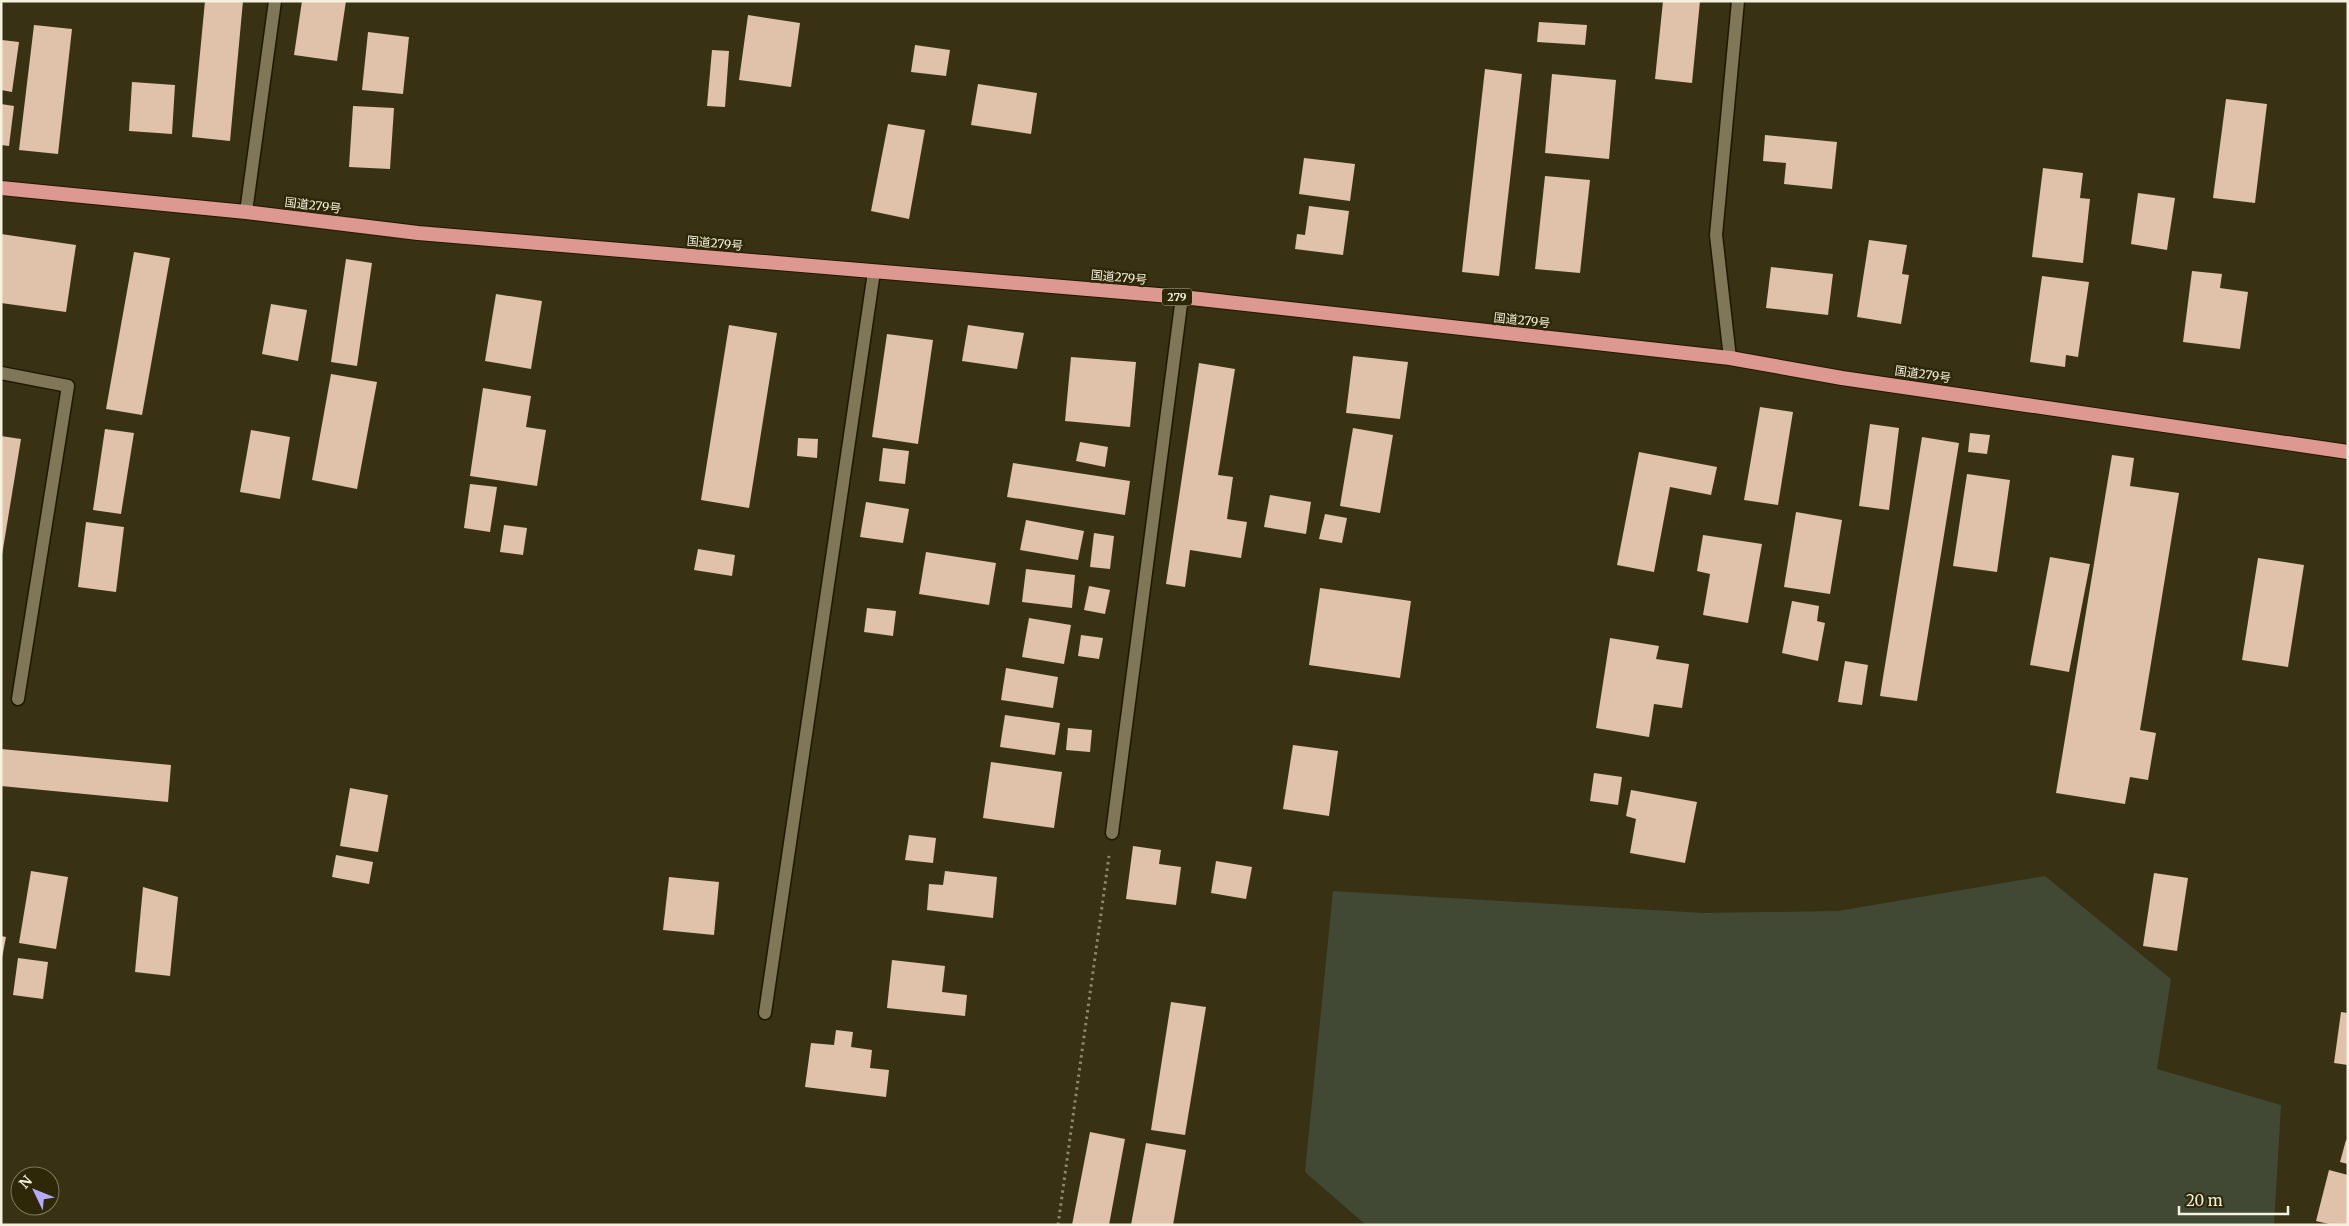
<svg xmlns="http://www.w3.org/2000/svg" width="2349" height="1226" viewBox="0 0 2349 1226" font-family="Merriweather,'Noto Sans JP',serif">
	<rect width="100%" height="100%" fill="#383113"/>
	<path fill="#414934" d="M2045,876L2171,979L2157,1069L2281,1105L2274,1225H1366L1305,1172L1333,891L1703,913L1838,911Z"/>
	<path fill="#dfc2a9" d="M205,1H243L230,141L192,137Z
		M302,1H346L337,61L294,55Z
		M1663,1H1700L1692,83L1655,79Z
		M748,15L800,23L791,87L739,80Z
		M1539,22L1587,25L1585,45L1537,42Z
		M34,25L72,29L58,154L19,150Z
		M368,32L409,37L403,94L362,90Z
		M2,40L19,42L12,92L1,90Z
		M915,45L950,50L946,76L911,72Z
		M712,50L729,51L725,107L707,106Z
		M1485,69L1522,74L1499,276L1462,272Z
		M1552,74L1616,80L1609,159L1545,153Z
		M132,82L175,85L172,134L129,131Z
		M978,84L1037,93L1031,134L971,125Z
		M2226,99L2267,104L2255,203L2213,198Z
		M1,104L14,106L9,146L1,145Z
		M353,106L394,108L390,169L349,167Z
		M888,124L925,130L909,219L871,211Z
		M1765,135L1837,142L1832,189L1784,184L1786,163L1763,161Z
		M1304,158L1355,164L1350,201L1299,194Z
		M2043,168L2083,173L2080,198L2090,199L2083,263L2032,257Z
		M1545,176L1590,180L1580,273L1535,269Z
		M2138,193L2175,198L2167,250L2131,244Z
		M1309,206L1349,211L1343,255L1295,249L1297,234L1305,235Z
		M1,234L76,245L66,312L1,303Z
		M1869,240L1907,245L1902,274L1909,275L1901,324L1857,317Z
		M134,252L170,258L142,415L106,409Z
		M346,259L372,263L357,366L331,362Z
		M1771,267L1833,274L1828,315L1766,308Z
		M2192,271L2222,274L2220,288L2248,292L2240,349L2183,342Z
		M2042,276L2089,282L2078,357L2066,355L2065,367L2030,362Z
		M496,294L542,301L531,369L485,361Z
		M271,304L307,310L298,361L262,354Z
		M729,325L777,333L749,508L701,500Z
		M968,325L1024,333L1017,369L962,361Z
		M887,334L933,340L918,444L872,437Z
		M1353,356L1408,362L1400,419L1346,413Z
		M1071,357L1136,362L1130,427L1065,421Z
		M1199,363L1235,369L1218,475L1233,477L1227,519L1247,522L1241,558L1190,550L1185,587L1166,584Z
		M331,374L377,382L357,489L312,480Z
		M483,388L531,396L526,427L546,430L537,486L470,476Z
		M1760,407L1793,412L1778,505L1744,500Z
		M1870,424L1899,428L1889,510L1859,506Z
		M1353,428L1393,435L1380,513L1340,506Z
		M105,429L134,433L121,514L93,510Z
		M251,430L290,437L280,499L240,492Z
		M1970,433L1990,435L1987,454L1968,452Z
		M1,436L21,439L2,555H1Z
		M1922,437L1959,443L1917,701L1880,696Z
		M798,438L818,439L817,458L797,456Z
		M1080,442L1108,447L1105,467L1076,461Z
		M883,448L909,451L905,484L879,481Z
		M1639,452L1717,467L1711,495L1670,487L1654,572L1617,565Z
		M2112,455L2134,458L2130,486L2179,493L2140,730L2156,733L2148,780L2130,777L2125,804L2056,793Z
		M1013,463L1130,481L1125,515L1007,497Z
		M1967,474L2010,480L1997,572L1953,566Z
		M470,484L497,487L490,532L464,528Z
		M1270,495L1311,502L1306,534L1264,527Z
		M866,502L909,509L903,543L860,537Z
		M1796,512L1842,520L1830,594L1784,587Z
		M1325,514L1347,518L1342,543L1319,539Z
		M1026,520L1084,531L1078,560L1020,550Z
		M86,522L124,527L116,592L78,587Z
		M504,525L527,528L523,555L500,552Z
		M1094,533L1114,536L1110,569L1090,567Z
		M1703,535L1762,544L1748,623L1703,615L1710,574L1697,571Z
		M698,549L735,555L732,576L694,570Z
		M926,552L996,563L989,605L919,594Z
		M2050,557L2090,564L2069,672L2030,665Z
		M2258,558L2304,565L2288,667L2242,660Z
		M1026,569L1075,575L1072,608L1022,602Z
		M1089,586L1110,590L1105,614L1084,610Z
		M1320,588L1411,601L1400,678L1309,665Z
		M1792,601L1819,606L1817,621L1825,623L1818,661L1782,653Z
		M867,608L896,611L893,636L864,632Z
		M1029,618L1071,625L1064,664L1022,657Z
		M1081,635L1103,638L1099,659L1078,656Z
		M1610,638L1659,646L1656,659L1689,664L1682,708L1654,704L1649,737L1596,728Z
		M1845,661L1868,665L1862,705L1838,702Z
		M1006,668L1058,677L1053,708L1001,700Z
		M1005,715L1060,723L1055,755L1000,747Z
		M1068,728L1092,730L1090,752L1066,750Z
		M1293,745L1338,751L1329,816L1283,809Z
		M1,749L171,765L168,802L1,786Z
		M991,762L1062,772L1054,828L983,818Z
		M1594,773L1622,777L1618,805L1590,801Z
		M350,788L388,795L378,852L340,846Z
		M1631,790L1697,802L1685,863L1630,853L1636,819L1626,816Z
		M909,835L936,838L933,863L905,860Z
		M1133,846L1161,850L1159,864L1181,867L1176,905L1126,899Z
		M336,855L373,862L369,884L332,877Z
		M1216,861L1252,867L1246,899L1211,893Z
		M31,871L68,877L56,949L19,943Z
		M945,871L997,877L993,918L927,910L929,884L943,885Z
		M2154,873L2188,878L2177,951L2143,946Z
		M669,877L719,882L714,935L663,930Z
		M143,887L178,897L170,976L135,972Z
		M1,936L6,937L2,958H1Z
		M18,958L48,962L43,999L13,995Z
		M892,960L945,966L942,992L967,995L965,1016L887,1008Z
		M1171,1002L1206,1007L1185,1135L1151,1130Z
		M2341,1012L2348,1013V1065L2334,1063Z
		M836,1030L853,1032L851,1047L872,1050L870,1068L889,1070L886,1097L805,1087L811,1043L834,1045Z
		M1090,1132L1125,1139L1109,1225H1072Z
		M2346,1140L2348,1141V1164L2340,1162Z
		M1146,1143L1186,1150L1173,1225H1131Z
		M2329,1170L2348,1175V1225H2333L2316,1221Z"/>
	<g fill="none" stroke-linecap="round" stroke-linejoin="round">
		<g stroke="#1f1800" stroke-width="15">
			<path id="service" d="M1,373L68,386L18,699
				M1112,833L1182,297
				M765,1013L874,272"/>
		</g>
		<g stroke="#1f1800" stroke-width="15">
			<path id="minor" d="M246,212L275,1
				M1730,358L1716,235L1738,1"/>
		</g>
		<g stroke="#1f1800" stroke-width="16">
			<path id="trunk" d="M1,188L246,212L418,233L1182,297L1730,358L1842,378L2348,452"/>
		</g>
		<path stroke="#8c876e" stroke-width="3" stroke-dasharray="2.5 4" stroke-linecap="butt" d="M1058,1225L1109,856"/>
		<use href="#service" stroke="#7f7758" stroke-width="12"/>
		<use href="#minor" stroke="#7f7758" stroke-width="12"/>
		<use href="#trunk" stroke="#de9892" stroke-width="14"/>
	</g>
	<g text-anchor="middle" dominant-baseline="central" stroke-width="5" stroke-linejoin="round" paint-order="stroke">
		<rect fill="#2e2708" stroke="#b9b49f" stroke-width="1" x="1162" y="288.5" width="30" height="17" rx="4"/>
		<g font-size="11" font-weight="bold" fill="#f5f1e0">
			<text x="1177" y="297">279</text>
		</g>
		<g font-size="12" fill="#f5f1e0" stroke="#2e2708">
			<text transform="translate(313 205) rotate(7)">国道279号</text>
			<text transform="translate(715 243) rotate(5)">国道279号</text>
			<text transform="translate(1119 277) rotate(5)">国道279号</text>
			<text transform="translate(1522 320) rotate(6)">国道279号</text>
			<text transform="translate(1923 374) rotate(8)">国道279号</text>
		</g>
	</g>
	<rect width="2349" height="1226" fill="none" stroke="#f5f1e0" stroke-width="5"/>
	<g transform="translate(35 1191) rotate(313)"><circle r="24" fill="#2e2708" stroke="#7e785e"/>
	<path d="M0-4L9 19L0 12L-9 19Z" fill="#b4acf9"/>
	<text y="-8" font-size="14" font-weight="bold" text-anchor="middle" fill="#f5f1e0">N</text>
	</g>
	<path d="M2179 1206v8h109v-8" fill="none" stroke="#f5f1e0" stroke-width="2.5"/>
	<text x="2186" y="1206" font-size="15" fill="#f5f1e0" stroke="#2e2708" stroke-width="4" paint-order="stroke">20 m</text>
</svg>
